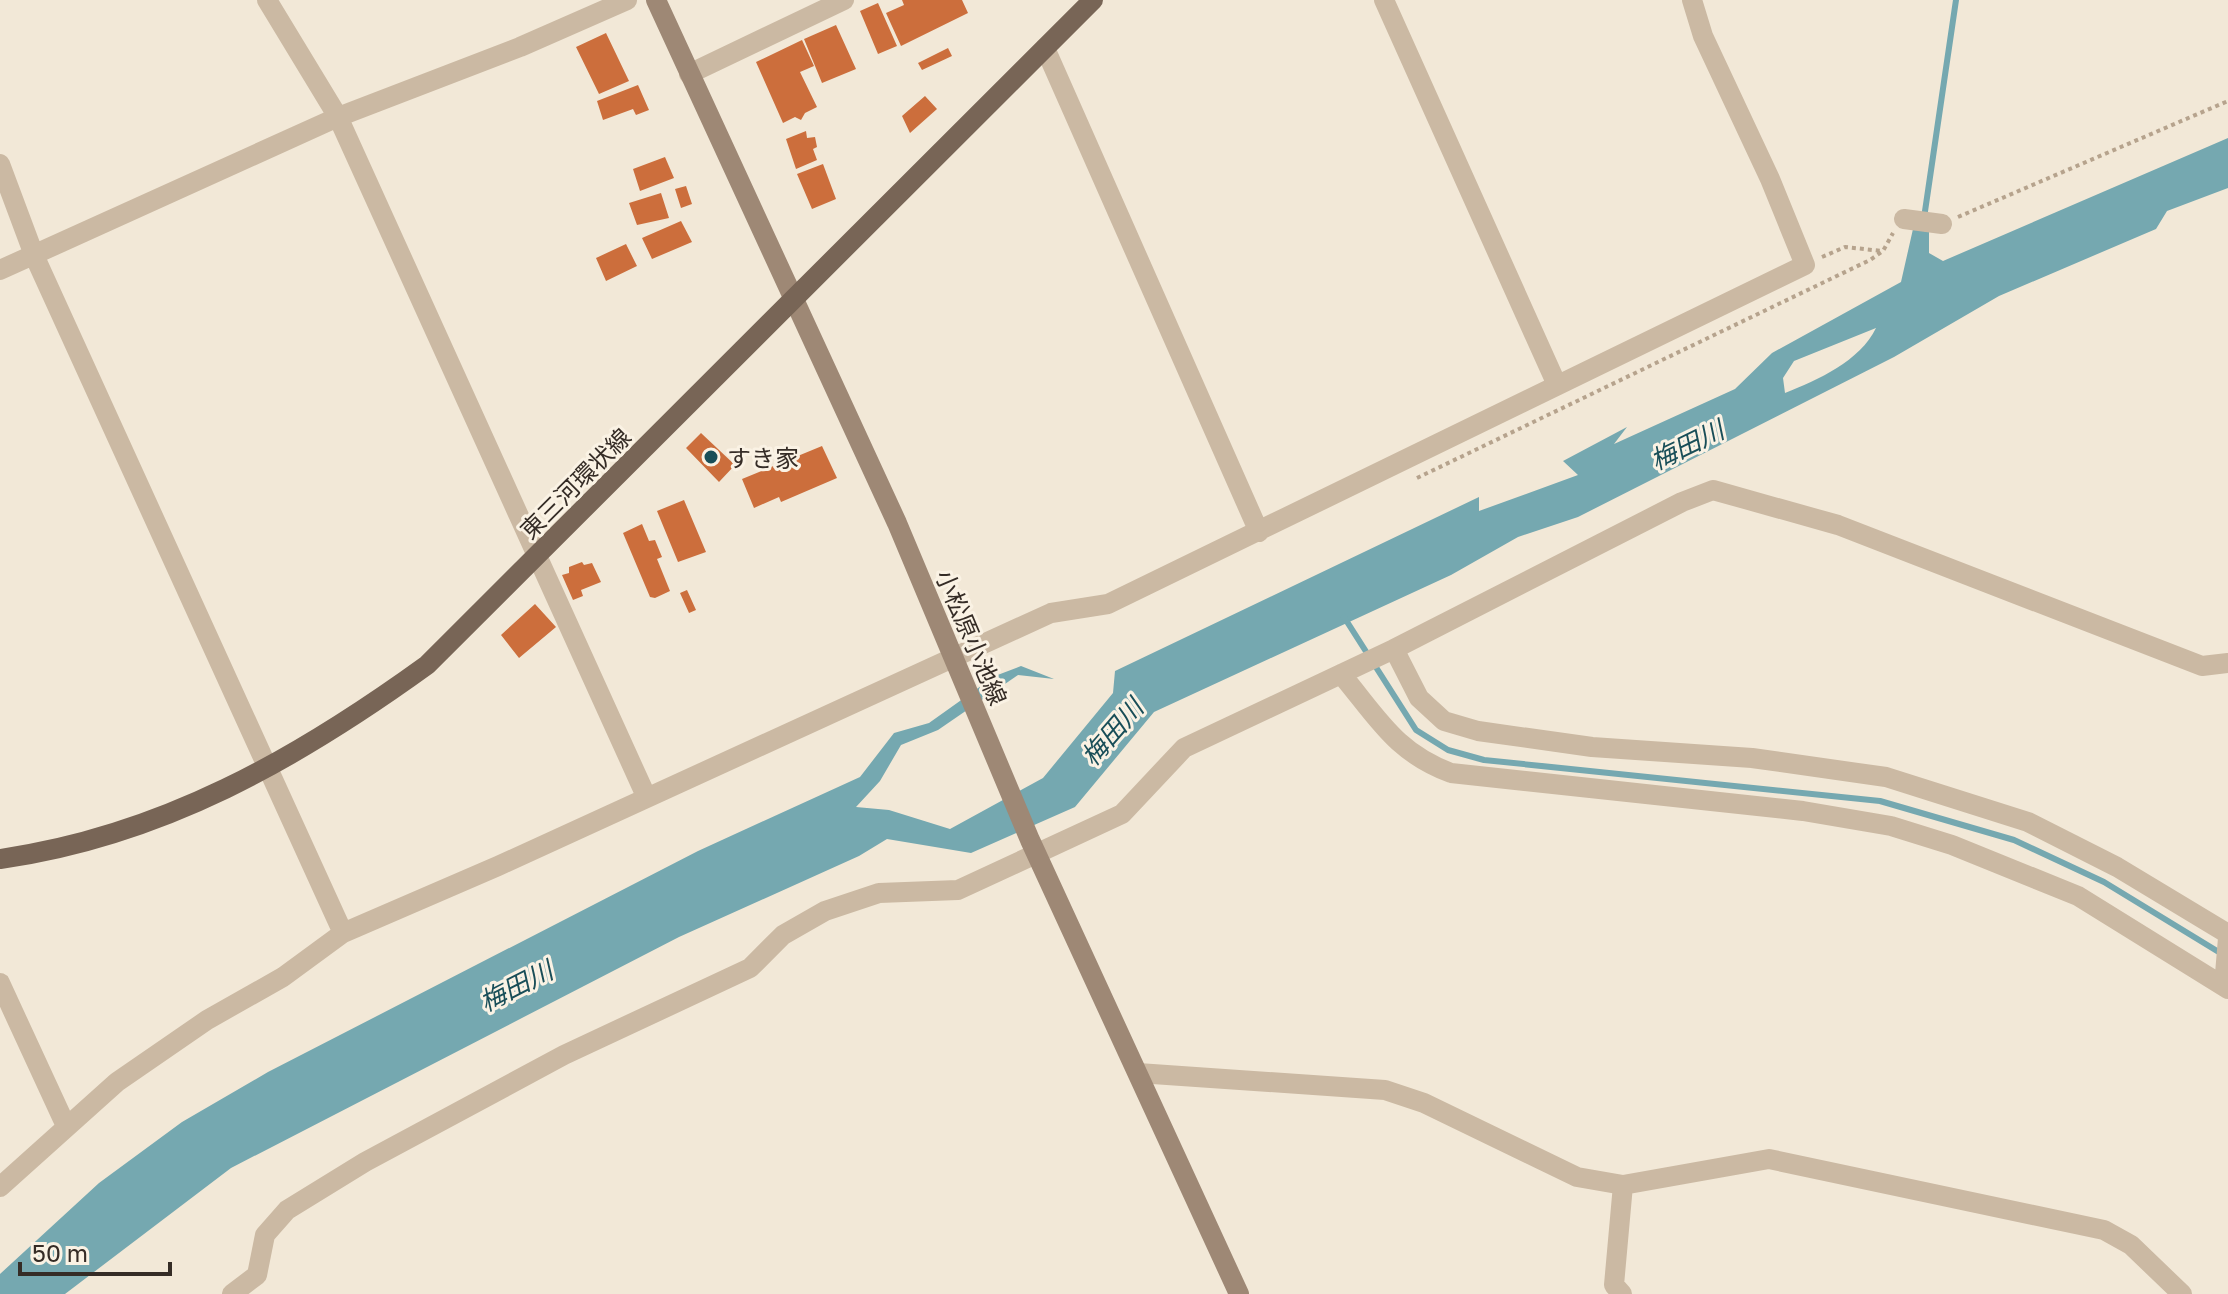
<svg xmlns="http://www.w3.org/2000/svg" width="2228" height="1294" viewBox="0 0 2228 1294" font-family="'Golos Text','Noto Sans JP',sans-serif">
	<rect width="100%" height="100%" fill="#f2e8d7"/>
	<path fill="#75a8b0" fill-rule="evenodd" d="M2228,138V188L2167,211L2156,229L1999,296L1894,357L1578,517L1518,537L1451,575L1154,712L1075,807L971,853L887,839L859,856L679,937L231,1168L65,1294H0V1274L99,1183L182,1122L268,1072L698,851L860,777L894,733L929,723L995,676L1021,666L1054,679L1018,675L938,730L901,745L880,781L856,807L889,810L950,829L1043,778L1113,693L1115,671L1479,497V511L1578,475L1563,461L1627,427L1614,444L1735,389L1772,353L1901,282L1913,229L1929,232V253L1943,261ZM1876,328C1860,361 1818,380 1785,393L1783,378L1794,361Z"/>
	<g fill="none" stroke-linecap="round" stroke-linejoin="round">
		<path stroke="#75a8b0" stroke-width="6" d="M1924,218L1956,0
			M1344,617L1416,730L1448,750L1484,760L1880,801L2014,840L2104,882L2222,954"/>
	</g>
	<path fill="#cc6e3c" d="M902,0H962L968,13L901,46L886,13L904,5Z
		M878,3L897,46L878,54L860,11Z
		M836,25L856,69L822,83L804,39Z
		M606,33L629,81L599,94L576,47Z
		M802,40L814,66L800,72L817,107L805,113L801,120L795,117L783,123L756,62Z
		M948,48L952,56L922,70L918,63Z
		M638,85L649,110L636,115L633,109L603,120L597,101Z
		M925,96L937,109L910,133L902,116Z
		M806,131L807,138L815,137L817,147L813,149L817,160L796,169L786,139Z
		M665,157L674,178L640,191L633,169Z
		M823,164L836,199L812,209L797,174Z
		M686,186L692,204L681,208L675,189Z
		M661,193L669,218L637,225L629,203Z
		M681,221L692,242L652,259L642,238Z
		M626,244L637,266L606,281L596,258Z
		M701,433L735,465L719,482L686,448Z
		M822,446L837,478L781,502L779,497L754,508L742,479Z
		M684,500L706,552L678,562L657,511Z
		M642,524L649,541L655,540L662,557L657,559L670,591L655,598L650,597L623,533Z
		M582,562L584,565L592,563L601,582L581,590L583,596L573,600L562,575L569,573V567Z
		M687,590L696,610L689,613L680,593Z
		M535,604L556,627L519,658L501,635Z"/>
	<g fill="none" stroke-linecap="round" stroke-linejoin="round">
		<path stroke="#b6a38d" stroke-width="4" stroke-dasharray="4 4" stroke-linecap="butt" d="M1958,217L2228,101
			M1822,257L1845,247L1882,251
			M1417,478L1870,260L1883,251L1893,233"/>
		<path stroke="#cbb9a3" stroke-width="20" d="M267,0L338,117L646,796
			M1384,0L1557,385
			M1045,48L1259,532
			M689,74L844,0
			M0,164L34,255L343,933
			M1904,219L1942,224
			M0,270L338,117L520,47L627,0
			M1394,649L1419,698L1444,721L1478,731L1592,747L1752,758L1886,777L2028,822L2117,867L2228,934
			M1341,674C1378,718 1395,752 1451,773L1803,811L1891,826L1952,845L2078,896L2228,989
			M0,983L66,1126
			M2224,986L2228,938
			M1138,1073L1385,1090L1424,1103L1577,1177L1623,1185L1769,1159L2104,1230L2131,1245L2182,1294
			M0,1187L117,1082L207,1020L283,977L343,933L498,866L1051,613L1108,604L1805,265L1770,179L1703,36L1692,0
			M232,1294L257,1275L265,1235L287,1210L365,1162L564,1055L750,968L783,935L825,911L879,893L958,890L1122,814L1184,748L1394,649L1682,502L1713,490L1838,525L2202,666L2228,663
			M1622,1294L1614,1285L1623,1185"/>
		<path stroke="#9e8875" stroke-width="20" d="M656,0L897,523L1030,840L1239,1294"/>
		<path stroke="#786556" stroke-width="20" d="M0,859C162,836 297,759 427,665L1093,0"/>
	</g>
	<circle fill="#194e58" stroke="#faf2e4" stroke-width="3" cx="711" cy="457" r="8"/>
	<g text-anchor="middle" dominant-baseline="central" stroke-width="6" stroke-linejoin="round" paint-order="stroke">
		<g font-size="24" fill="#352c26" stroke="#faf2e4" text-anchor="start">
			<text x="727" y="457">すき家</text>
		</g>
		<g font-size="24" fill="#352c26" stroke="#faf2e4">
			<text transform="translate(575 483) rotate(-45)">東三河環状線</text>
			<text transform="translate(972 637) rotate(67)">小松原小池線</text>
		</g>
		<g font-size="26" font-style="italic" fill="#194e58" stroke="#faf2e4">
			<text transform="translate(1687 445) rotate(-26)">梅田川</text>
			<text transform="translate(1112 732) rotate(-49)">梅田川</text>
			<text transform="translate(516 986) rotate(-27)">梅田川</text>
		</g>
	</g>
	<path d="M20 1262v12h150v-12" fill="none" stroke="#352c26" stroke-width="4"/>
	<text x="32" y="1262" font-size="24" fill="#352c26" stroke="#faf2e4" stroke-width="6" paint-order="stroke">50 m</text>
</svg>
